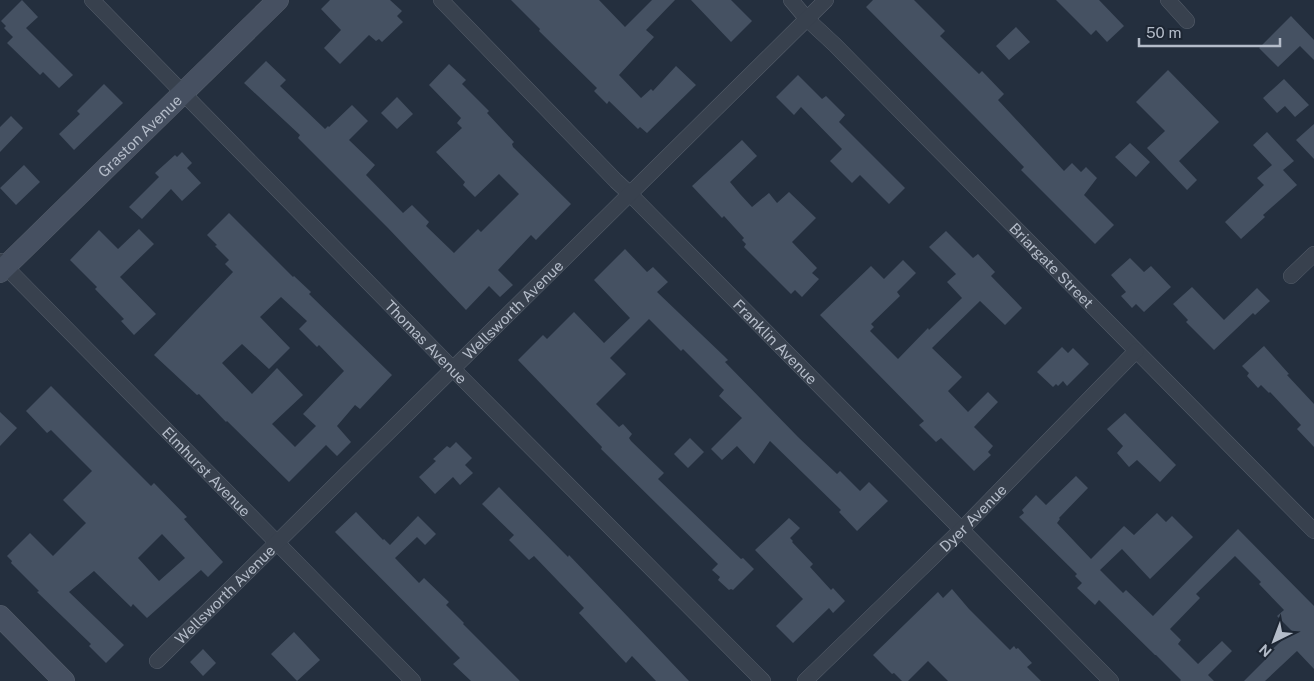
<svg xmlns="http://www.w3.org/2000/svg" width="1314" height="681" viewBox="0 0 1314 681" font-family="'Public Sans',sans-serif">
	<rect width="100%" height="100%" fill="#242f3e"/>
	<path fill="#455162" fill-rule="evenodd" d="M22,0L38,17L26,28L73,75L59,88L43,72L40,75L7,43L13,37L4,28L6,26L1,21Z
		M330,0H390L402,11L397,16L403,22L382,42L379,39L376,41L369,35L340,64L324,48L341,30L321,9Z
		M511,0H599L625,27L652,0H675L646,30L654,37L619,75L641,98L651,89L653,91L676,66L696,85L647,133L640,127L638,129L609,101L607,104L594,91L597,88L539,31L540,29Z
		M691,0H731L752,21L731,42Z
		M873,0H914L945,31L940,36L979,74L982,71L1004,94L998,100L1064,171L1072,163L1081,172L1086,167L1097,178L1084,195L1114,225L1095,244L1021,170L1024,167L978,120L866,7Z
		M1056,0H1099L1124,26L1107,42L1096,30L1091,35Z
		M1291,16L1314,40V60L1300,46L1278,67L1259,48Z
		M1016,27L1030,42L1009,60L996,46Z
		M266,61L286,80L280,86L325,129L328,126L329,127L352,105L368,121L349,140L375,165L366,175L403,213L412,205L429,222L426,226L454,253L478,229L481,232L519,194L499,174L475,197L463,185L465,182L436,152L462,128L457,123L461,118L429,85L449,64L466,80L462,84L489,111L487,113L514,142L512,144L513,147L571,204L536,240L531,235L498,270L513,285L500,297L489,286L466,310L388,228L298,138L300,135L244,83Z
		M1168,70L1219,122L1179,161L1197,180L1187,190L1147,148L1165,131L1136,102Z
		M798,75L822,99L826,96L845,115L839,122L905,188L889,204L860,175L852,183L830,161L842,149L801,107L794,115L776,97Z
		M1284,79L1309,105L1295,117L1285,106L1277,113L1263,98Z
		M104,84L123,103L74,150L59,134L80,114L77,111Z
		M397,97L413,114L397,129L381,113Z
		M11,116L23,128L0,152V127Z
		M1314,124V159L1296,140Z
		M1267,132L1294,161L1283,170L1297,185L1263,215L1265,217L1241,239L1225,222L1264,185L1257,178L1272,165L1253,145Z
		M742,140L757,156L730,182L740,194L752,207L769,193L777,203L789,192L816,218L792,242L817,268L812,273L819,279L802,297L795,290L791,294L744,247L746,244L742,240L744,238L724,216L722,218L692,186Z
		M1130,143L1150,162L1136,177L1115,157Z
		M182,152L192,163L187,168L201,183L182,201L171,189L142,219L129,207L159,177L155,173L175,155L177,157Z
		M24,165L40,182L16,205L0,188Z
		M229,213L293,277L294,276L311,292L309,294L392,375L360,409L355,405L337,426L351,442L337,456L326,445L289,482L227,421L226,422L199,394L197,395L154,355L233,272L225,264L229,260L215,246L217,245L207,235ZM281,297L307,321L299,329L317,347L319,345L344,371L303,414L316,426L295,447L272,424L303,395L277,368L252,394L222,363L242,344L269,369L290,348L260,317Z
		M139,229L154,244L120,277L156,314L134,335L121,321L124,319L95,289L97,287L70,260L99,230L118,249Z
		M946,231L973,258L978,254L995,272L991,276L1022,308L1005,325L980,301L932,348L962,377L948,391L968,412L988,392L998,402L974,427L993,446L988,452L991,455L974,471L941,438L936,442L919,425L924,421L820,315L871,266L884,279L903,260L916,273L897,292L900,296L871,324L874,327L870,331L898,359L928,328L929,330L962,298L947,282L956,274L929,247Z
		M625,249L647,272L653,267L668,282L657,292L724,356L728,360L725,362L798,437L837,474L840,471L860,491L869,482L888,501L857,531L839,512L841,510L770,441L754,464L737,446L722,460L711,449L742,418L719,396L724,390L683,349L681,351L649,319L610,358L626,374L596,404L619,427L623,424L632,434L629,438L631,441L664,473L658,479L741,559L743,558L754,569L733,590L731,589L729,590L718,580L720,577L712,570L718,564L601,449L602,447L518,360L543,335L547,339L574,312L604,343L630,318L594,280Z
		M1130,258L1144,272L1151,266L1171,287L1144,312L1136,304L1132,308L1121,296L1126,292L1111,275Z
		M1192,287L1224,320L1257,288L1270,301L1255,315L1253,313L1214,350L1186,322L1188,320L1173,304Z
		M1264,346L1289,374L1287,375L1314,404V447L1297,429L1301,425L1270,392L1269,393L1261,385L1258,388L1247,376L1249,373L1242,366Z
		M1062,347L1068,353L1073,348L1089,364L1067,386L1063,381L1058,386L1056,384L1053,387L1037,372Z
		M51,386L151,486L154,483L187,517L184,519L223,562L208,577L201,570L147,618L133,604L131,607L94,571L69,592L124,645L106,663L89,646L91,644L37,592L39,591L11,563L12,561L7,556L30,533L53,556L86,523L63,500L92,471L51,430L47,433L26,411ZM162,534L185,558L159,581L138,558Z
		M0,412L17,428L0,446Z
		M1125,413L1176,465L1160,482L1137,460L1129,467L1117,453L1123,446L1107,429Z
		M690,438L704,452L688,468L674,454Z
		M456,442L472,458L465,465L473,473L460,485L453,477L435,494L419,477L436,461L433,459L447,446L450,448Z
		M1076,476L1088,488L1059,518L1060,519L1057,523L1091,559L1124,526L1134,535L1157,513L1166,522L1172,516L1193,537L1150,579L1122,549L1100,570L1123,593L1126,590L1153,616L1238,529L1314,606V669L1297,651L1265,681H1244L1266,659L1264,657L1292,631L1277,616L1284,610L1259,584L1261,582L1235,556L1196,594L1200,598L1170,629L1181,640L1178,644L1198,664L1222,641L1232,651L1208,675L1214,681H1180L1181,680L1156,655H1155L1099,600L1095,605L1077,588L1082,583L1075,576L1077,574L1019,517L1024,513L1022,510L1036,495L1046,505Z
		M499,487L568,557L569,555L689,681H656L632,656L626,663L579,613L584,608L534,556L529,560L509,540L514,535L482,504Z
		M356,512L383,540L384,539L390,545L418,516L436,534L425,545L417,537L395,558L419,583L424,578L449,602L446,605L464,623L463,624L520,681H471L453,664L460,658L335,532Z
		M789,518L800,528L790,538L793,541L792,542L813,564L810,567L831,590L833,588L845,601L833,613L829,608L793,643L776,626L803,599L755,550Z
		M952,589L969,609L1010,650L1014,646L1016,649L1018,648L1032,663L1027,667L1041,681H948L928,661L908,681H902L894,673L892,674L873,655L938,592L943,598Z
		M294,632L320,660L297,681L271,654Z
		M203,649L216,663L203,676L190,662Z"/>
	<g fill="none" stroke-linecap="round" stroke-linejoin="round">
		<g stroke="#565f6c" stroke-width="16">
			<g id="street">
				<path id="s1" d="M92,0L452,368L763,681"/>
				<path id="s2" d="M441,0L616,181L629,193L1111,681"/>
				<path id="s3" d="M791,0L807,19L835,45L1314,531"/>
				<path d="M1168,0L1187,21"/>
				<path id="s4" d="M0,261L413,681"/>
				<path d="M1291,276L1314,254"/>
				<path id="s5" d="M157,661L826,0"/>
				<path id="s6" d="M805,681L962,529L1136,351"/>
			</g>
		</g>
		<g stroke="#565f6c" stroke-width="22">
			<g id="secondary">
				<path id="s7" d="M0,272L278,0"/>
				<path d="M0,616L64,681"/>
			</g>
		</g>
		<use href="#street" stroke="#38414e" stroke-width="15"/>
		<use href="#secondary" stroke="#465061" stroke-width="21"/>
	</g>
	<g text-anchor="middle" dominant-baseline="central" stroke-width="5" stroke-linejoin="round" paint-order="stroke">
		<g font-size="15" fill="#b4bcc9" stroke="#1d2633">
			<text stroke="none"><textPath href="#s7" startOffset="195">Graston Avenue</textPath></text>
			<text stroke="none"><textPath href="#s3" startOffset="372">Briargate Street</textPath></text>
			<text stroke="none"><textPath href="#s5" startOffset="500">Wellsworth Avenue</textPath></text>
			<text stroke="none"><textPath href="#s1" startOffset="478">Thomas Avenue</textPath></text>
			<text stroke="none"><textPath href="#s2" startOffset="478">Franklin Avenue</textPath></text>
			<text stroke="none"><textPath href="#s4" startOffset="295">Elmhurst Avenue</textPath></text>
			<text stroke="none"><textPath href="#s6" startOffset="234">Dyer Avenue</textPath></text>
			<text stroke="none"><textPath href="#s5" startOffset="95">Wellsworth Avenue</textPath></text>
		</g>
	</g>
	<g transform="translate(1274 641) rotate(222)" stroke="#1d2633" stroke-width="4" paint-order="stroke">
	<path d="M0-4L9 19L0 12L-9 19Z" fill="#b4bcc9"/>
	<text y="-8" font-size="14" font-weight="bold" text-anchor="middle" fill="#b4bcc9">N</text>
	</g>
	<path d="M1139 38v8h141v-8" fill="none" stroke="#b4bcc9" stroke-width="2.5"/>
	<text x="1146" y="38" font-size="15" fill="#b4bcc9" stroke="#1d2633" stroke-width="4" paint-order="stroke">50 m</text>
</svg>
